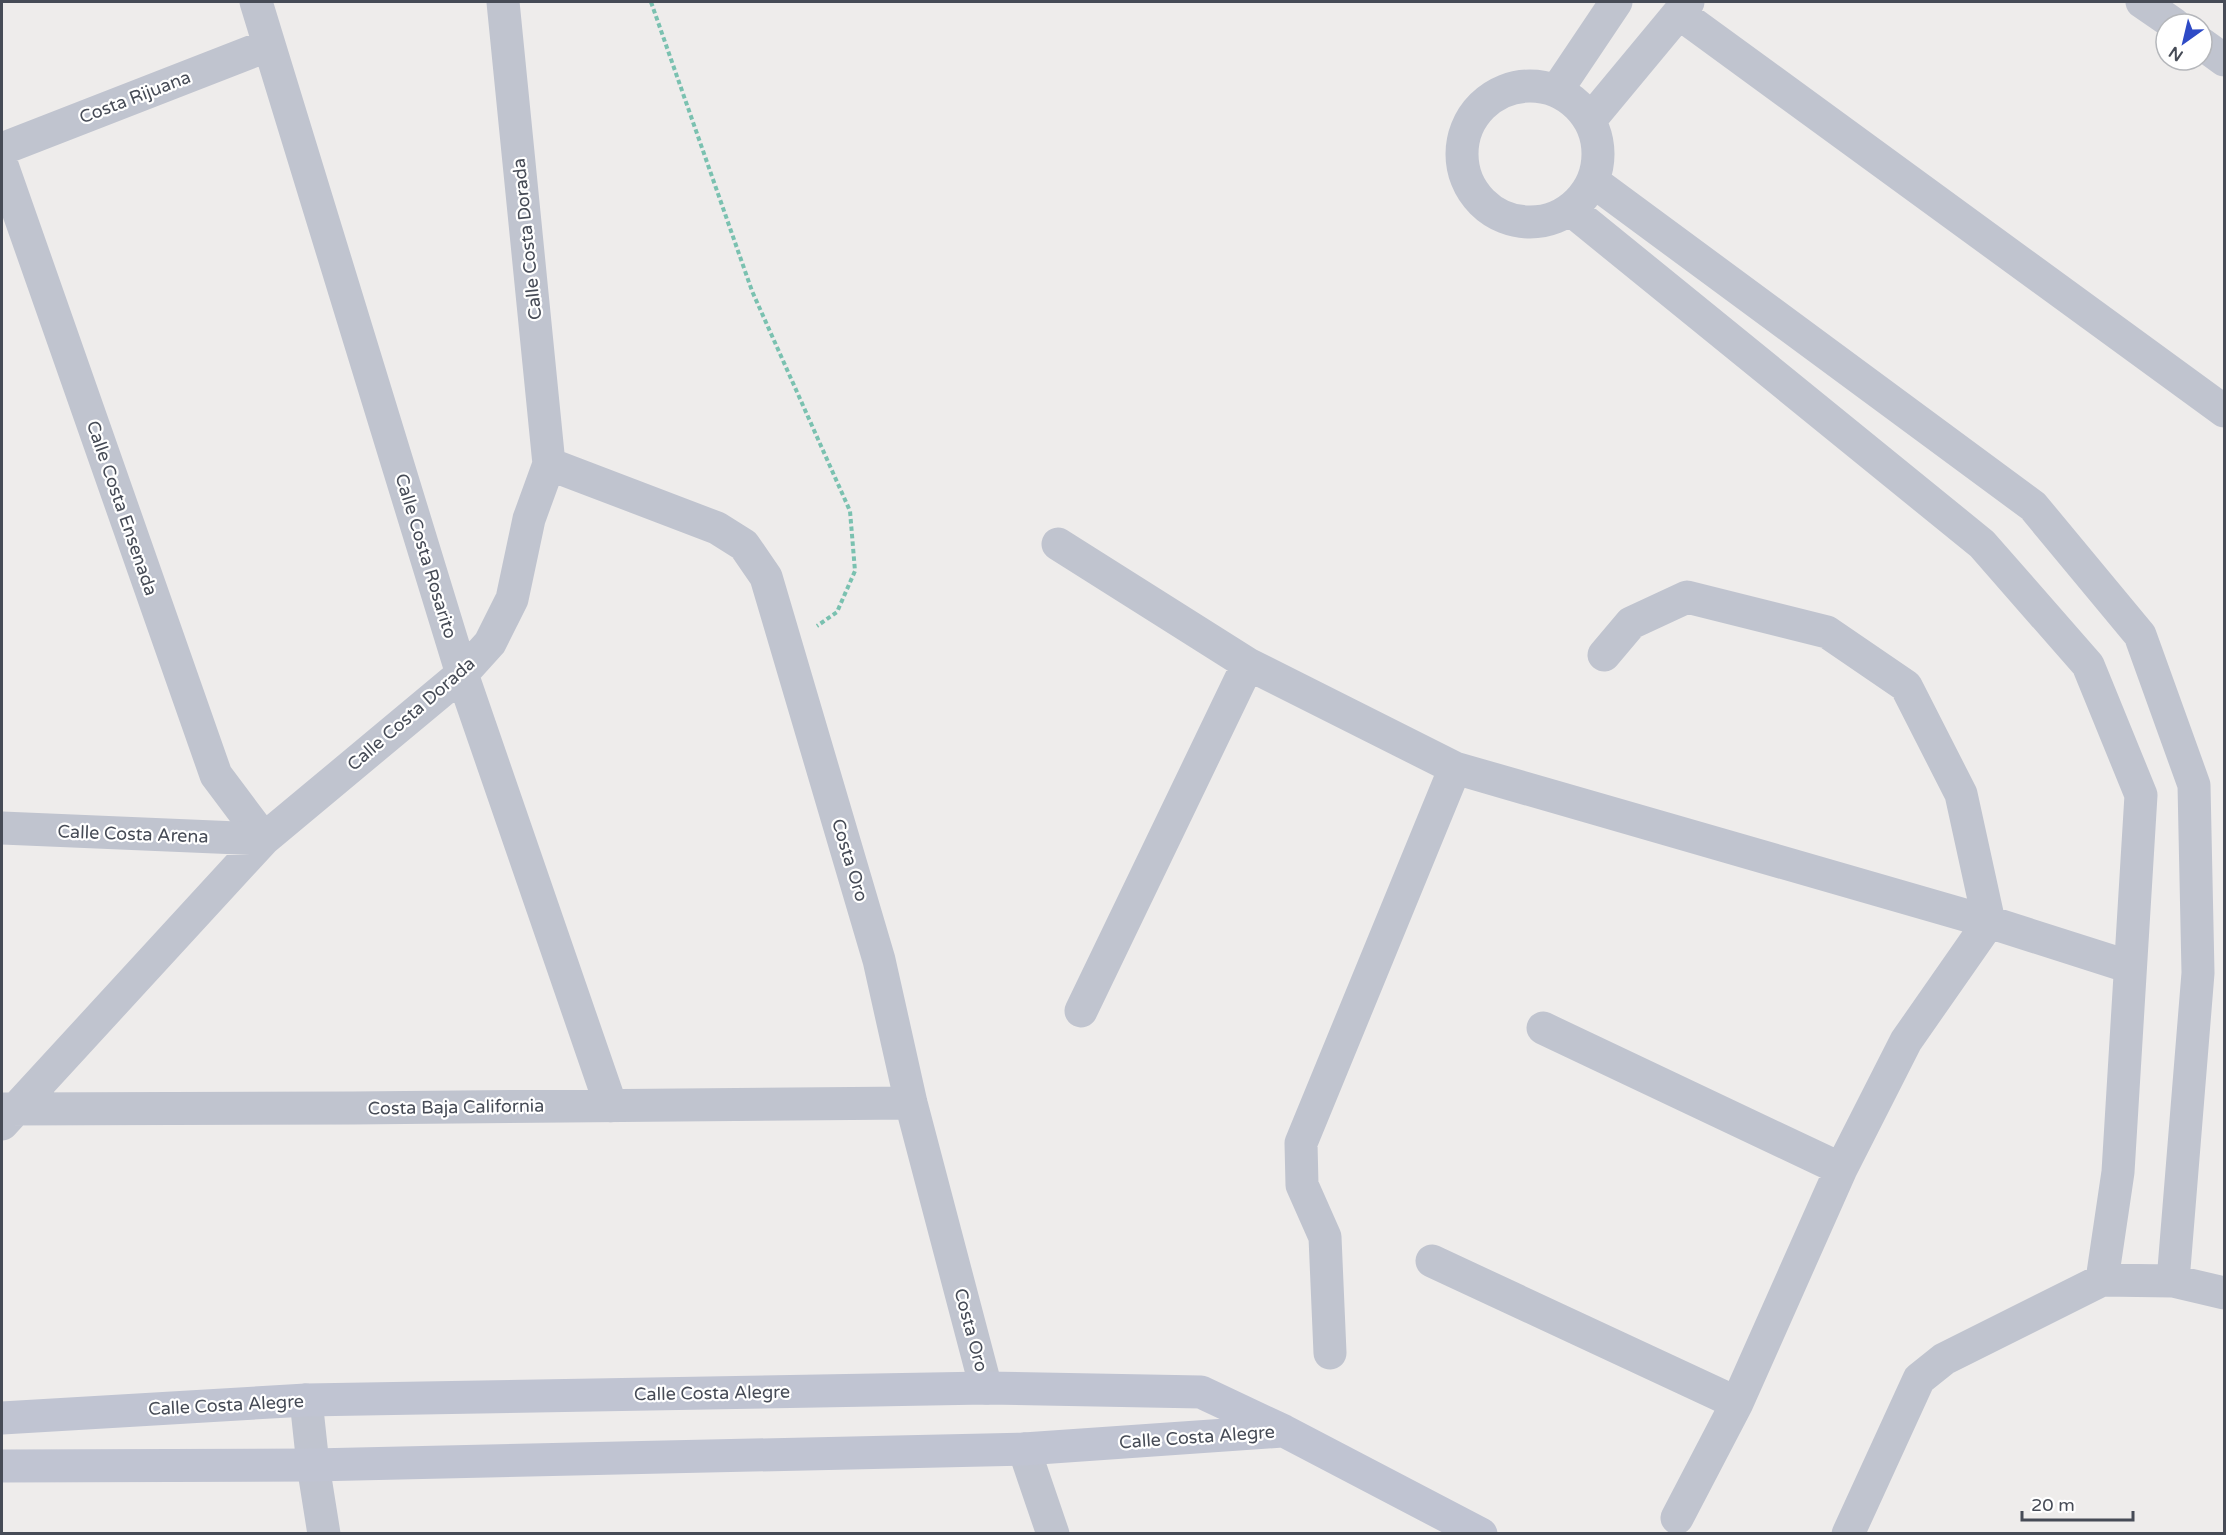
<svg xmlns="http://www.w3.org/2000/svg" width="2226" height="1535" viewBox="0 0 2226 1535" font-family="'Varela Round',sans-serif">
	<rect width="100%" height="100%" fill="#eeeceb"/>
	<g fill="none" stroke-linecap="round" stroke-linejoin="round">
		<path stroke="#7ac1b0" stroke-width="4" stroke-dasharray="4.5 3" stroke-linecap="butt" d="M651,2L752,291L850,511L855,571L837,612L817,626"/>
		<path stroke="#c0c4cf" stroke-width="33" d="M256,2L462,674L611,1106
			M2142,2L2174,24
			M1680,14L2224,411
			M2202,44L2224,60
			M1462 154a68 68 0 1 1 136 0a68 68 0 1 1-136 0Z
			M1557,90L1616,2
			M1590,120L1688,2
			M2,149L269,45
			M2,165L216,775L264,839
			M1594,182L2033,506L2140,635L2194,785L2198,973L2173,1281
			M1571,210L1982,544L2088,665L2141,795L2118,1172L2102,1280
			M549,464L717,528L744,545L766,577L879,960L911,1103L986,1388
			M1058,544L1248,664L1455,768L1989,922L2130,967
			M1604,655L1631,623L1687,597L1827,632L1906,686L1961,794L1989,922L1906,1041L1841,1169L1737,1403L1677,1518
			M2,828L264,839
			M1081,1011L1248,664
			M1543,1028L1841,1169
			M3,1109L353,1108L911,1103
			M2,1124L264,839L462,674L490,643L512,599L529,519L549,464L503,2
			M1432,1261L1737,1403
			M1330,1353L1325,1237L1302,1185L1301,1143L1455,768
			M306,1400L313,1465L324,1534
			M1024,1449L1053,1534
			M1848,1534L1919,1379L1944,1359L2102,1280L2173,1281L2224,1293"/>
		<path stroke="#c0c4d2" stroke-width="33" d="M2,1418L306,1400L986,1388L1201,1392L1284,1431L1481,1534
			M2,1466L313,1465L1024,1449L1282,1431"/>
	</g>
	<g text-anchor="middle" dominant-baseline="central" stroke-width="4.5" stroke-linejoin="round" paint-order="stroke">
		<g font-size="18" fill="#464b56" stroke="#fff">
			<text transform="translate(135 97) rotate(-21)">Costa Rijuana</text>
			<text transform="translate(527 239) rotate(-96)">Calle Costa Dorada</text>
			<text transform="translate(122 508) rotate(71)">Calle Costa Ensenada</text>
			<text transform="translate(426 556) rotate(73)">Calle Costa Rosarito</text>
			<text transform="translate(411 714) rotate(-41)">Calle Costa Dorada</text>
			<text transform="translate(133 834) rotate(2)">Calle Costa Arena</text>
			<text transform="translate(850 860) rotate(73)">Costa Oro</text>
			<text transform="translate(456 1107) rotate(-1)">Costa Baja California</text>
			<text transform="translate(971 1330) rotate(75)">Costa Oro</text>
			<text transform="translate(712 1393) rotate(-1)">Calle Costa Alegre</text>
			<text transform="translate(226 1405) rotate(-3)">Calle Costa Alegre</text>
			<text transform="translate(1197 1437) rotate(-4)">Calle Costa Alegre</text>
		</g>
	</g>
	<rect width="2226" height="1535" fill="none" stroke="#464b56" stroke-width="6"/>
	<g transform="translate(2184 42) rotate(214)"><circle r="28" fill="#ffffff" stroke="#b5b7bb" stroke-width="1.5"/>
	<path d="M0-4.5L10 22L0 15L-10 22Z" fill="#2e4ac6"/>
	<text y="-9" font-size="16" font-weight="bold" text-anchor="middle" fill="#464b56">N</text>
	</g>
	<path d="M2022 1511v9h111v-9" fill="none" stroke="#464b56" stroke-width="3"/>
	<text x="2031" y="1511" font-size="18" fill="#464b56" stroke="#ffffff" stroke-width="4.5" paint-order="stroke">20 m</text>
</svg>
